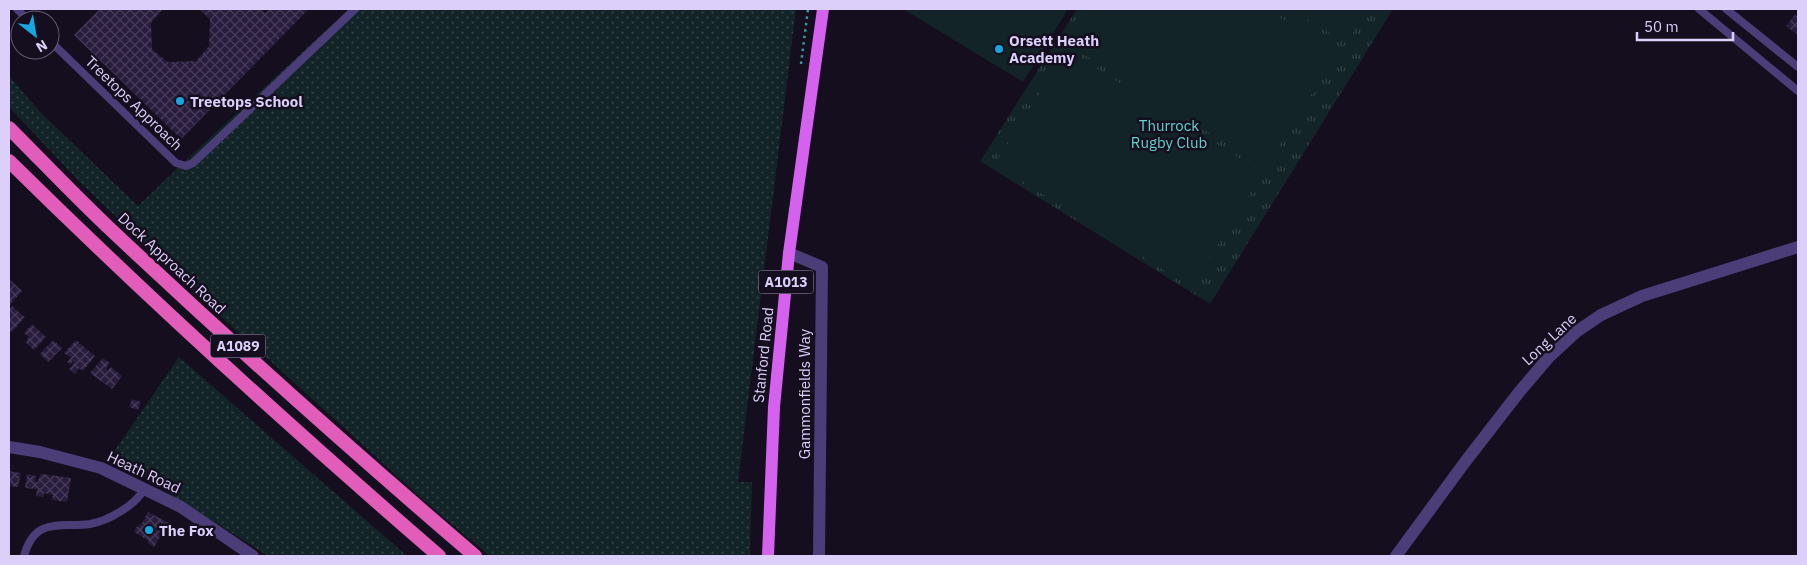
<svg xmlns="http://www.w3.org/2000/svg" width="1807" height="565" viewBox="0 0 1807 565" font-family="'IBM Plex Sans',sans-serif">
	<defs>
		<pattern id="grass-dots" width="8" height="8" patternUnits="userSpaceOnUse" patternTransform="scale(1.25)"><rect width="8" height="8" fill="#122427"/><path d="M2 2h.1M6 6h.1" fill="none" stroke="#344347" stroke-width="1.8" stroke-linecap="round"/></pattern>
		<pattern id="park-tufts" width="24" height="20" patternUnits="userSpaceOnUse" patternTransform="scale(1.25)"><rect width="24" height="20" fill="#122427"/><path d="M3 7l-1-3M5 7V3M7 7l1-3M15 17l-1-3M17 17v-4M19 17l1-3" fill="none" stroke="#344347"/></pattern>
		<pattern id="building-cross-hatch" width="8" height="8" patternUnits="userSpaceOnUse" patternTransform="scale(1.25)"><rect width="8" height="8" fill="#291c3d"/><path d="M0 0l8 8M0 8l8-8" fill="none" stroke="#473c5a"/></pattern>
	</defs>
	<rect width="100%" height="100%" fill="#140e1e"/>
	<path fill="url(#grass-dots)" d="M349,9H796L738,482H752L750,556H490L428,504L194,292L79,181L9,107V76L40,112L138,206L185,161Z
		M179,357L407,556H268L111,456Z"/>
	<path fill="url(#park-tufts)" d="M1077,9H1393L1210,304L980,161Z"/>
	<path fill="#122427" d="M903,9H1068L1023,82Z
		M1092,9H1266L1337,54L1265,168L1069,45Z
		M1291,9H1368L1346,43Z
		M1067,50L1263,173L1191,287L995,164Z"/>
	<path fill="url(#building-cross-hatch)" d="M100,9H163L151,23L152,49L167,62L196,61L209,46L210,19L199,9H261L265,13L270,9H309L181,139L74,35Z
		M1795,15L1798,17V35L1786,26Z
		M9,279L22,291L9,306Z
		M12,306L25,317L12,332L9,329V315L11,312L9,310Z
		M32,324L46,337L34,350L25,342L29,337L24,333Z
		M53,340L62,348L48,362L40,354Z
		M76,340L95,356L83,371L79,368L75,374L69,369L74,363L73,361L70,365L67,362L71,358L64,353Z
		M103,358L110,363L106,368L108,370L111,367L122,376L112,389L90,373Z
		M132,399L141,402L138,410L129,407Z
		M9,471L21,473L18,487L9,486Z
		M27,474L36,476L35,481L38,482L40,474L50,475V481L51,475L71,478L67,502L52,500L53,495L44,493L43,497L36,496L37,489L25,488Z
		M148,512L171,524L169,529L166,527L154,547L148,543L149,541L143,538V537L134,532L137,526L138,527L140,524L141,525Z"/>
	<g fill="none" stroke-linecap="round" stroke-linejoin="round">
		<path stroke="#3997a5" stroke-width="2.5" stroke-dasharray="2.5 4" stroke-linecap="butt" d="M801,64L808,9"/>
		<path stroke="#4b3e78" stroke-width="8" d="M17,9L28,20
			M1699,9L1798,91
			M1726,9L1798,67
			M50,41L176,163L186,166L193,163L355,9
			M24,556C35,516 61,528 90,524C108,521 136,505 144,489"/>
		<path stroke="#4b3e78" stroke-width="12" d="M789,253L822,267L819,556
			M9,447L40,452L101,468L181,507L253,556
			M1396,556L1465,462L1520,391L1549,357L1576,332L1601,315L1642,296L1798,247"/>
		<path stroke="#d561ef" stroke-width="12" d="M768,556L774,407L789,253L823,9"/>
		<path stroke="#e25cb9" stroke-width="14" d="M9,128C42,161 74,195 108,227C228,340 350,449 475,556
			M9,161C148,298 292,429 439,556"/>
	</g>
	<g fill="#16a6e0" stroke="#140e1e" stroke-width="2">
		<circle cx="999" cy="49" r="5"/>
		<circle cx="180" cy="101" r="5"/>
		<circle cx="149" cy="530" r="5"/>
	</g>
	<g text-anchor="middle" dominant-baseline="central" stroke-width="5" stroke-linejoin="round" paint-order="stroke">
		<g fill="#140e1e" stroke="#a095b8" stroke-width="1">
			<rect x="758.5" y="270.5" width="55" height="23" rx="4"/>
			<rect x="210.5" y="334.5" width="55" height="23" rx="4"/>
		</g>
		<g font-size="14" font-weight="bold" fill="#dccffa">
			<text x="786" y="282">A1013</text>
			<text x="238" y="346">A1089</text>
		</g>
		<g font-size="15" font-weight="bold" fill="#dccffa" stroke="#140e1e" text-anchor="start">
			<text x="1009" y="40">Orsett Heath<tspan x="1009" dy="17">Academy</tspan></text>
			<text x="190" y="101">Treetops School</text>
			<text x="159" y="530">The Fox</text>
		</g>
		<g font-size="15" fill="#dccffa" stroke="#140e1e">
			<text transform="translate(134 103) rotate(44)">Treetops Approach</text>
			<text transform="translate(172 263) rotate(43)">Dock Approach Road</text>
			<text transform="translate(1549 339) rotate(-43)">Long Lane</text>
			<text transform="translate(763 355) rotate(-84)">Stanford Road</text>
			<text transform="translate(804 394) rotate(-90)">Gammonfields Way</text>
			<text transform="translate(144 472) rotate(25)">Heath Road</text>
		</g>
		<g font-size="15" fill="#63d2cb" stroke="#140e1e">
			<text x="1169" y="125">Thurrock<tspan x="1169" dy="17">Rugby Club</tspan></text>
		</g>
	</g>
	<rect width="1807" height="565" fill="none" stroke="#dccffa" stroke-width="20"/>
	<g transform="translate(35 35) rotate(149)"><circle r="24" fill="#140e1e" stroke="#645b76"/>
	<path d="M0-4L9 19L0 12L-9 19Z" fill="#16a6e0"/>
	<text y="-8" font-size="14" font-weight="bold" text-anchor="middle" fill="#dccffa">N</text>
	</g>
	<path d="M1637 32v8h96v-8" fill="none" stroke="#dccffa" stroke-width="2.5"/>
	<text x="1644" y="32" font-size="15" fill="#dccffa" stroke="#140e1e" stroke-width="4" paint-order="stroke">50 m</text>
</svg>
